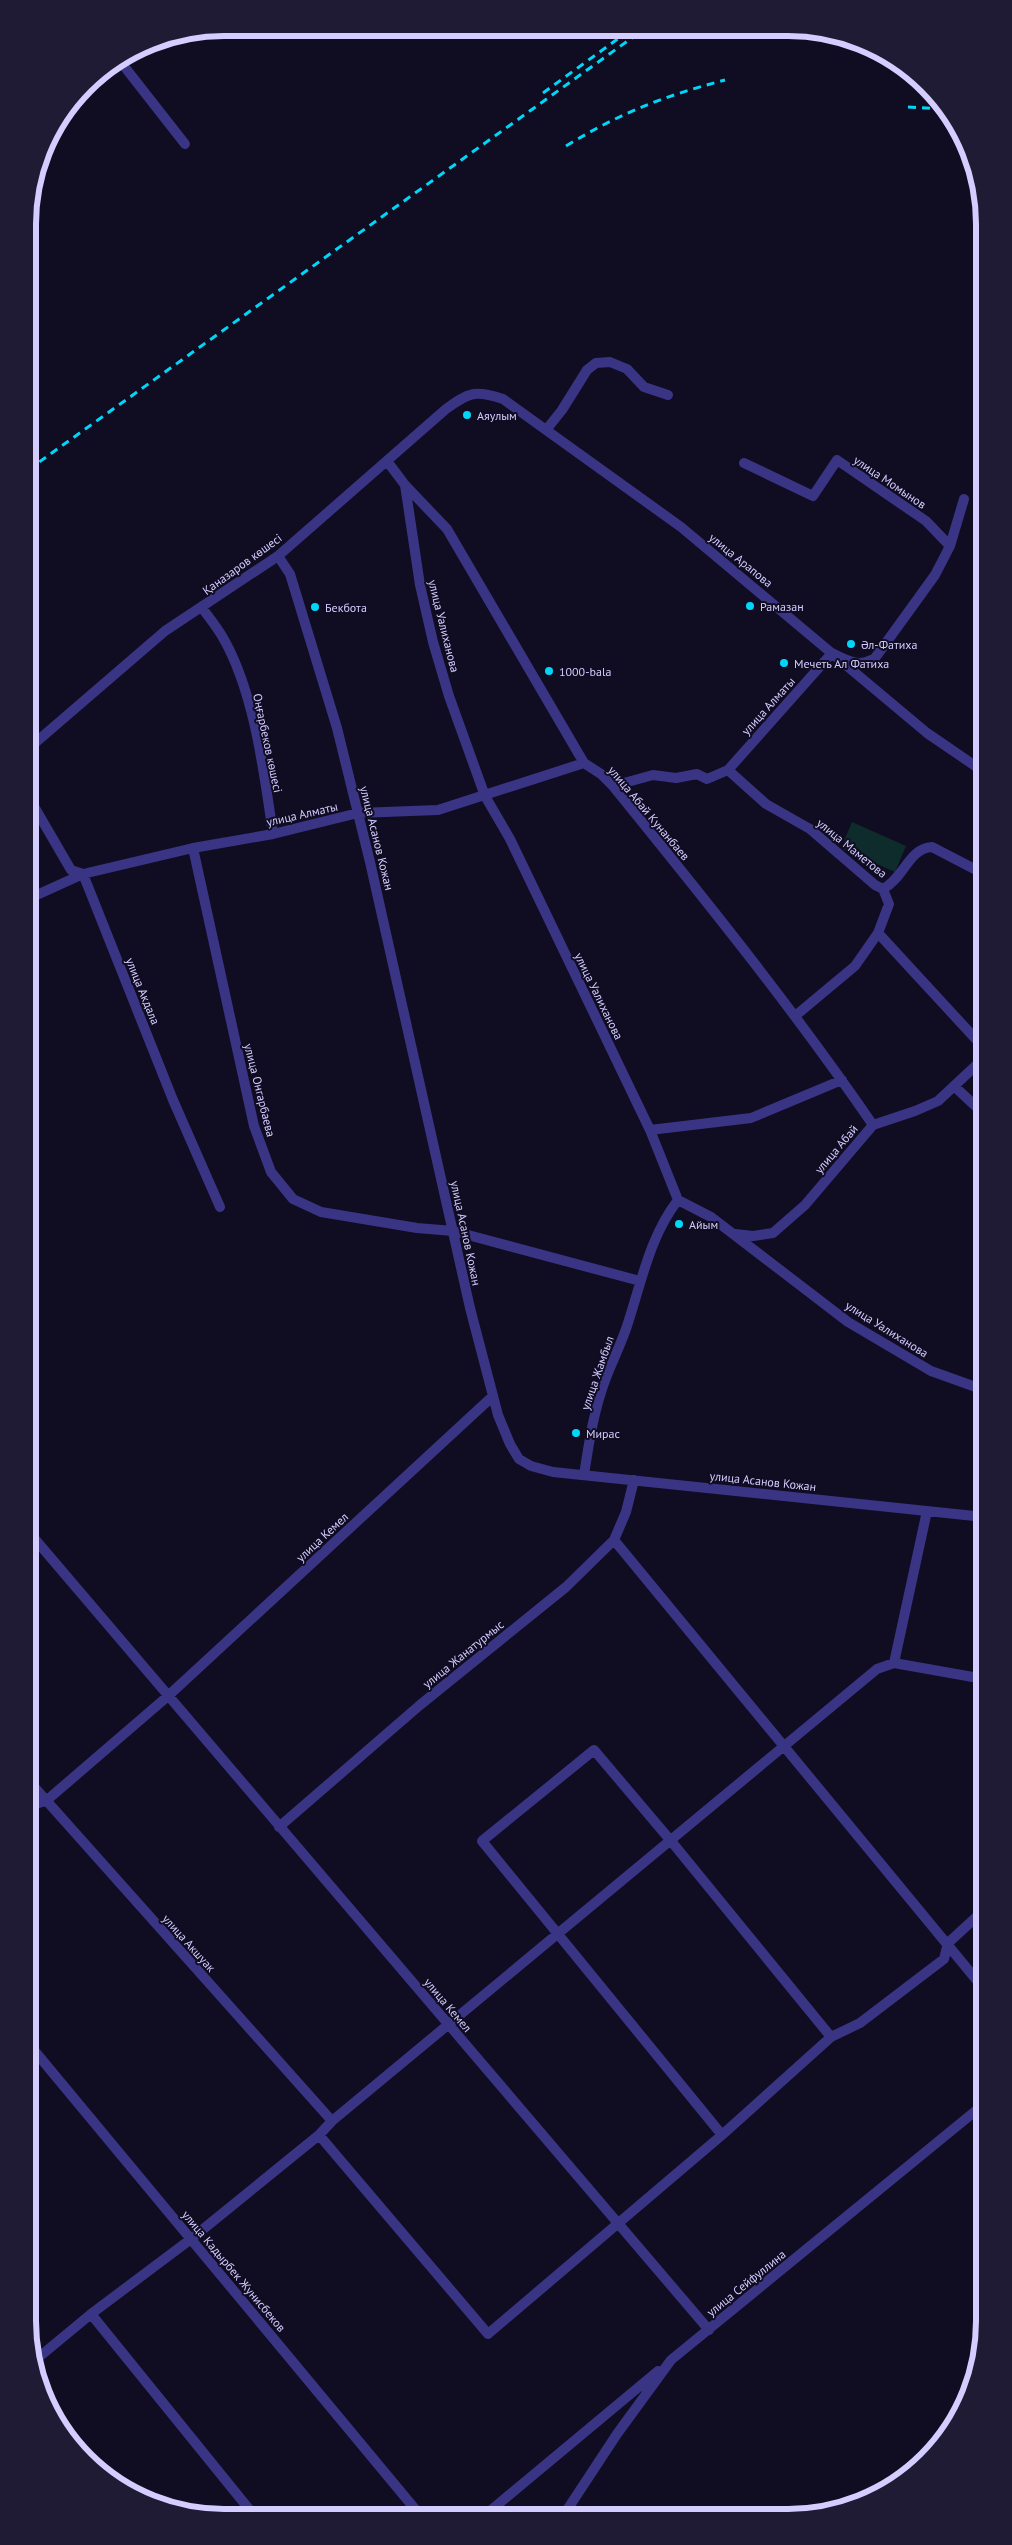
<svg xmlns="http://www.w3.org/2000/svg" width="1012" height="2545" viewBox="0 0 1012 2545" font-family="'PT Sans',sans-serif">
	<rect width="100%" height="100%" fill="#100c22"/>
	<path fill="#0f2c2c" d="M852,822L906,846L895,872L841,848Z"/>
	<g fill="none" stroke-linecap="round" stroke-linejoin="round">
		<path stroke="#3a3484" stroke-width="10" d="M120,61L185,144
			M28,249L31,234L28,231
			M546,430L562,410L587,370L596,363L610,362L627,369L644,387L668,395
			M387,461L405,485L420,585L433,642L449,696L485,796L510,839L650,1130L678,1200L711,1217L848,1322L931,1371L984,1390
			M744,463L813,496L837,460L926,521L950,546
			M405,485L447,529L584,763L601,774L613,786C703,897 792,1007 873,1125
			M278,556L290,574L337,728L370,862L470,1308L498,1415L510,1444L519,1459L531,1466L553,1472L984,1517
			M202,608C209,617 216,626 222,636C254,690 264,772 273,834
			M28,749L165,631L278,556L446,409C469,392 475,390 503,399L681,527L927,733L984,772
			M728,770L766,804L810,829L875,885L883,889C904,878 909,848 932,847L984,874
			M613,786L653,775L676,778L697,774L707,779L728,770L832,653C848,661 859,668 875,658L935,575L950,546L964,499
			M28,796L71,870L83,874L173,1100L220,1207
			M193,848L254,1126L271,1172L293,1199L321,1212L417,1228L453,1231L640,1281
			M28,899L83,874L193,848L273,834L358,813L438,810L584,763
			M878,933L984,1048
			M795,1016L855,966L878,933L889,904L883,889
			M955,1087L984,1114
			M650,1130L751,1118L842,1080
			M735,1234L753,1236L773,1233L805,1205L873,1125L915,1111L938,1101L984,1058
			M584,1475C589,1442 594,1409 606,1378C612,1362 620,1346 626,1329C641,1285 649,1237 678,1200
			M28,1531L709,2330
			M614,1540L984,1989
			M894,1663L984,1679
			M28,1780L332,2121
			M28,1806L46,1801L168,1696L493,1396
			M279,1827L420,1705L566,1587L614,1540L626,1512L634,1480
			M28,2043L420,2515
			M319,2135L488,2334L722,2135L831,2037L860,2023L944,1959L948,1943L984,1910
			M722,2135L482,1841L594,1750L671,1841L831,2037
			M91,2314L253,2514
			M33,2362L91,2314L191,2239L319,2135L332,2121L877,1669L894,1663L927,1511
			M484,2516L658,2371
			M563,2516L617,2434L671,2360L984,2104"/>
		<path stroke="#00d7f8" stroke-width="3" stroke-dasharray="8 6" stroke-linecap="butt" d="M543,93L630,30
			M908,107L945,109
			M566,146C620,113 664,96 725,80
			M28,470L643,30"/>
	</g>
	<g fill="#00d7f8" stroke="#100c22" stroke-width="2">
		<circle cx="467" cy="415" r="5"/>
		<circle cx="750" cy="606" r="5"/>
		<circle cx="315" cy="607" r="5"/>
		<circle cx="851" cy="644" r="5"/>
		<circle cx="784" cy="663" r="5"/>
		<circle cx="549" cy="671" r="5"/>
		<circle cx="679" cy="1224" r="5"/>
		<circle cx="576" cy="1433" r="5"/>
	</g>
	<g text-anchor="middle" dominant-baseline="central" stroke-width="4" stroke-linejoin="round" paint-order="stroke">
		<g font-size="12" fill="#d4cdff" stroke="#100c22" text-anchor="start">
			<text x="477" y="415">Аяулым</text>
			<text x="760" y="606">Рамазан</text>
			<text x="325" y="607">Бекбота</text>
			<text x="861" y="644">Әл-Фатиха</text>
			<text x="794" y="663">Мечеть Ал Фатиха</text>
			<text x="559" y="671">1000-bala</text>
			<text x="689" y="1224">Айым</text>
			<text x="586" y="1433">Мирас</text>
		</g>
		<g font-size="12" fill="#d4cdff" stroke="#100c22">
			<text transform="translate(890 482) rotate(34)">улица Момынов</text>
			<text transform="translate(741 560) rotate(39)">улица Арапова</text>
			<text transform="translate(242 564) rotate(-36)">Қаназаров көшесі</text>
			<text transform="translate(444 626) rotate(76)">улица Уалиханова</text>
			<text transform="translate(768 706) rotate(-48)">улица Алматы</text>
			<text transform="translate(268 743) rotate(78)">Оңғарбеков көшесі</text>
			<text transform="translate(649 813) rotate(50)">улица Абай Кунанбаев</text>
			<text transform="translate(302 814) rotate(-13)">улица Алматы</text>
			<text transform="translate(377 838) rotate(76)">улица Асанов Кожан</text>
			<text transform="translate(852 848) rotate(39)">улица Маметова</text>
			<text transform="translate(143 991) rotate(68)">улица Акдала</text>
			<text transform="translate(599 996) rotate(64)">улица Уалиханова</text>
			<text transform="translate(260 1090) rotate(76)">улица Онгарбаева</text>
			<text transform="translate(836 1149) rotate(-50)">улица Абай</text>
			<text transform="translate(466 1233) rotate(78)">улица Асанов Кожан</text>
			<text transform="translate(887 1329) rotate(32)">улица Уалиханова</text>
			<text transform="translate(597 1373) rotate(-71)">улица Жамбыл</text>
			<text transform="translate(763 1481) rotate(6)">улица Асанов Кожан</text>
			<text transform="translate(322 1537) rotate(-43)">улица Кемел</text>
			<text transform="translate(463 1654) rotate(-39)">улица Жанатурмыс</text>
			<text transform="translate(189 1943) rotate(48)">улица Акшуак</text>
			<text transform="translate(448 2005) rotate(50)">улица Кемел</text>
			<text transform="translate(234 2271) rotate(50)">улица Кадырбек Жунисбеков</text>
			<text transform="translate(746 2283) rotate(-39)">улица Сейфуллина</text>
		</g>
	</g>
	<path d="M0 0H1012V2545H0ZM224 36H788A188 188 0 0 1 976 224V2321A188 188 0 0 1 788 2509H224A188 188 0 0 1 36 2321V224A188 188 0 0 1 224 36Z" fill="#201b34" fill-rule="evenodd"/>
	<path fill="none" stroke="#d4cdff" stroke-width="6" d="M224 36H788A188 188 0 0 1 976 224V2321A188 188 0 0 1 788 2509H224A188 188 0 0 1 36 2321V224A188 188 0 0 1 224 36Z"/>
</svg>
